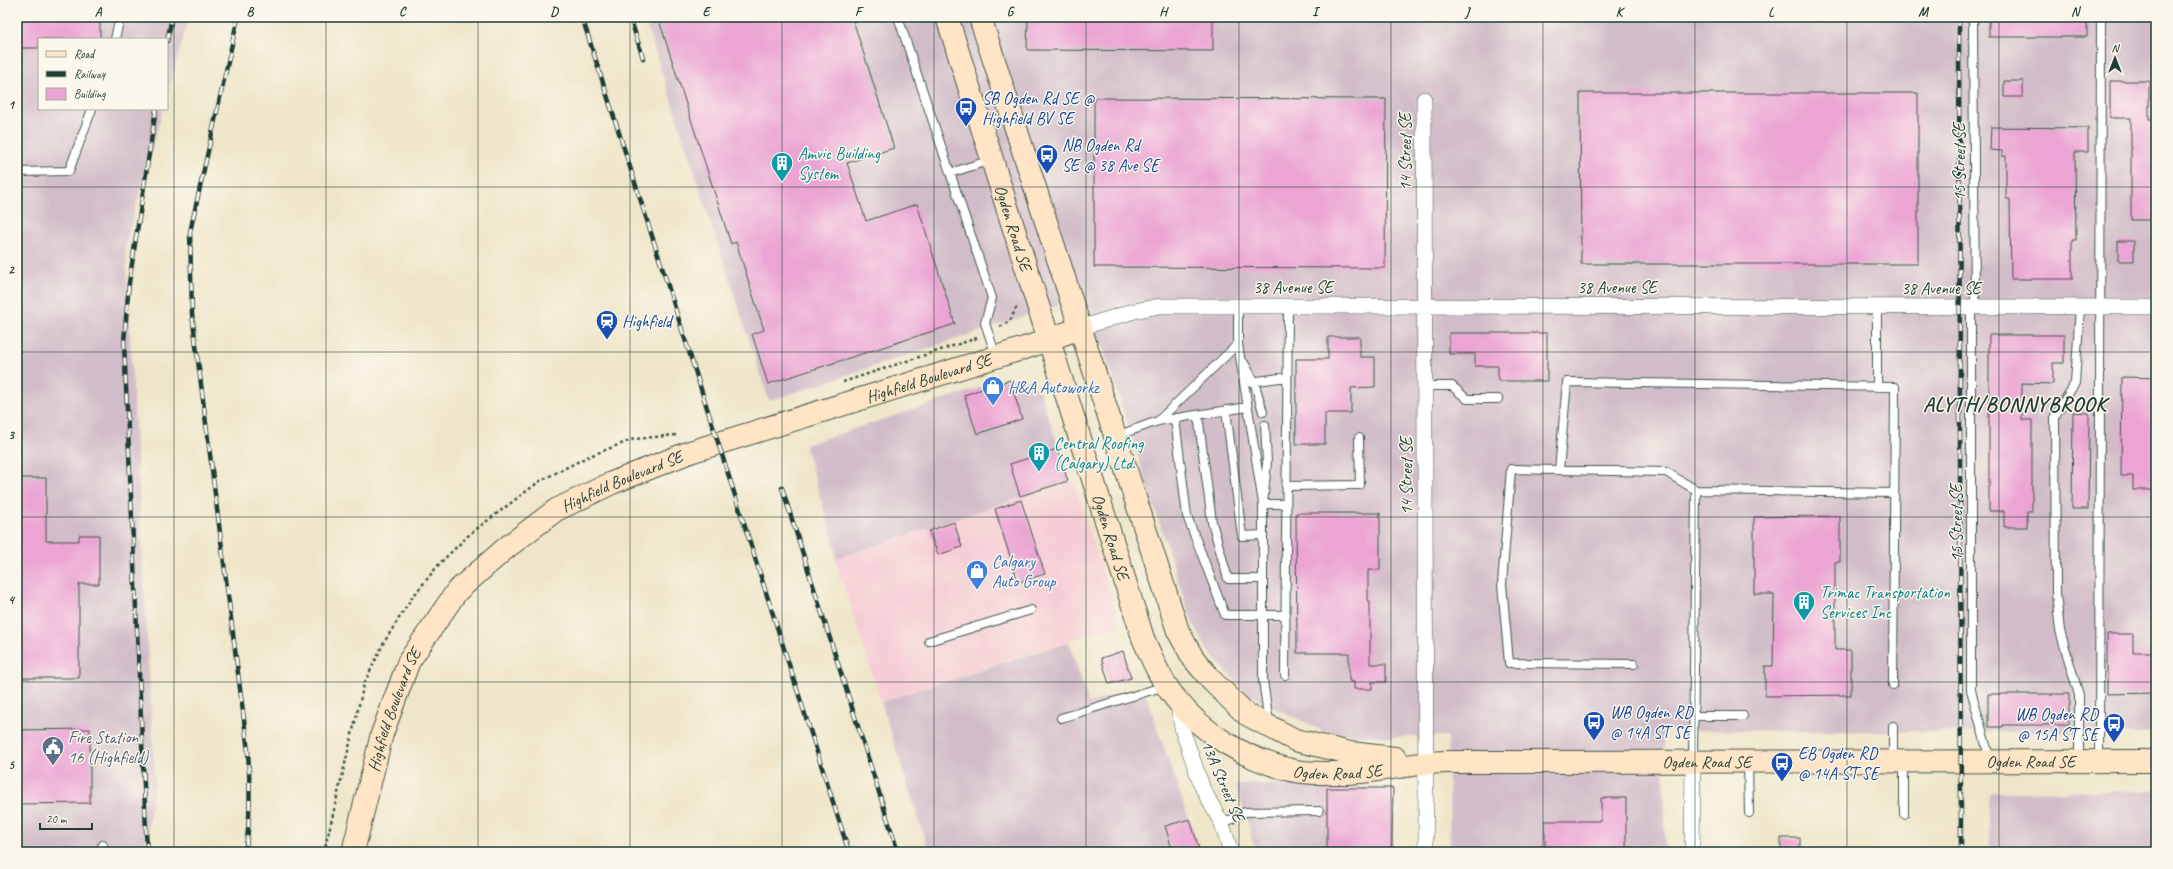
<svg xmlns="http://www.w3.org/2000/svg" width="2173" height="869" viewBox="0 0 2173 869" font-family="Caveat,sans-serif">
	<rect width="100%" height="100%" fill="#fbf7ec"/>
	<filter id="ink" filterUnits="userSpaceOnUse"><feTurbulence type="fractalNoise" baseFrequency=".025" numOctaves="2"/><feDisplacementMap in="SourceGraphic" scale="8" xChannelSelector="R" yChannelSelector="G"/><feConvolveMatrix kernelMatrix="1 2 1 2 8 2 1 2 1" color-interpolation-filters="sRGB"/></filter>
	<filter id="wash" filterUnits="userSpaceOnUse"><feTurbulence type="fractalNoise" baseFrequency=".012" numOctaves="4" result="noise"/><feDisplacementMap in="SourceGraphic" scale="16" xChannelSelector="R" yChannelSelector="G"/><feGaussianBlur stdDeviation="0.9" result="paint"/><feColorMatrix in="noise" values="0 0 0 0 0 0 0 0 0 0 0 0 0 0 0 0 0 1.4 0 .05"/><feComposite in="paint" operator="in"/></filter>
	<g filter="url(#wash)">
		<rect width="100%" height="100%" fill="#efe6c9"/>
		<path fill="#f6cfd6" d="M1073,480L1120,624L881,702L835,559Z"/>
		<path fill="#d1bdc9" d="M17,17H189L167,95V39H39V109H163L125,246L155,783L144,852H17Z
			M644,17H2156V733L1664,730L1665,852H1450L1448,736L1388,737L1325,732L1248,695L1207,650L1190,617L1086,296L769,401Z
			M1009,378L1027,380L1039,390L1070,481L835,559L836,551L805,445Z
			M1069,642L1089,703L1143,686L1200,852H929L881,702Z
			M1235,784L1379,786V788H1393L1392,852H1257L1252,841L1250,829Z
			M2156,791V852H1989V792Z"/>
		<g id="blocks">
			<path fill="#eba4d3" d="M17,17H100V39H39V48H17Z
				M658,17H852L894,148L847,163L866,221L917,204L955,324L768,384L752,334L764,330L736,242L731,244Z
				M1028,17H1213V51L1027,50Z
				M1989,17H2087V37H1989Z
				M2004,81H2023V97H2004Z
				M2110,81H2149V119H2156V220H2131V118H2110Z
				M1580,93H1918V264H1581Z
				M1094,98L1386,99L1385,268L1094,267Z
				M1991,127L2088,128V152H2075L2076,240H2072V279H2011L2010,199H2006V156H2002V151L1990,150Z
				M2118,241H2134V261H2118Z
				M1449,333H1547V381H1498V366H1475V354H1449Z
				M1989,335H2064V363H2053V384L2022,383V420H2032V511H2027V527H2004V511H1989Z
				M1328,337H1360V357H1375V387L1351,388V413H1325V444H1296V359H1328Z
				M2122,377L2156,378V490H2133V476H2121Z
				M1010,380L1022,419L977,434L964,395Z
				M2073,412L2089,413L2088,509H2072Z
				M1057,449L1068,481L1020,496L1010,464Z
				M17,478H46V541H79V535H99V584H79V678H17Z
				M1021,500L1045,574L1018,582L995,509Z
				M1296,513H1380V570H1368V601H1370V664H1386V682H1372V689H1354V682L1349,681V653H1297Z
				M1840,516V562H1835V650H1851V695L1765,696V666H1773L1774,594H1754V517Z
				M954,522L962,547L938,555L929,531Z
				M2107,634H2133V652H2156V693L2107,694Z
				M1123,651L1131,678L1109,684L1101,658Z
				M1988,694H2069V725H2003V727H1988Z
				M90,729V803L17,804V730Z
				M1327,788H1393L1392,852H1327Z
				M1601,798H1626V852H1545V821H1601Z
				M1190,819L1200,852H1173L1165,826Z
				M1781,838H1800V852H1781Z"/>
		</g>
	</g>
	<g filter="url(#ink)">
		<use href="#blocks" fill-opacity="0" stroke="#3e564a" stroke-width="1"/>
		<g fill="none" stroke-linecap="round" stroke-linejoin="round">
			<g stroke="#3e564a" stroke-width="10">
				<path id="lane" d="M898,17L992,298L985,323L996,356
					M1973,17L1975,307
					M115,39L120,17
					M17,172L69,171L92,109
					M950,173L991,160
					M1238,306V344L1263,504V680L1269,723
					M1877,307V387
					M1971,307V690L1990,760
					M1244,363L1254,381L1263,412
					M1250,382L1287,377
					M1425,386H1452L1467,399H1498
					M1226,410L1242,536L1263,535
					M1198,415L1212,522L1228,579H1263
					M1175,419L1187,516L1225,615H1286
					M1158,421L1238,344
					M1265,425L1267,462L1263,504H1286
					M1116,436L1158,421L1248,407
					M1559,470L1567,382L1895,387L1893,685
					M1286,486L1360,485L1359,438
					M929,641L1031,610
					M1634,664L1509,663L1502,584L1511,469L1666,472L1696,490L1894,493
					M1285,675L1288,306
					M1693,716H1743
					M1061,718L1165,686
					M1893,726V761
					M1693,760L1696,490
					M2099,760L2101,17
					M2079,761V695L2060,631L2056,594L2055,416L2075,383L2080,307
					M1748,763L1749,813
					M1904,763V814
					M1222,824L1245,812L1319,811
					M98,852L103,845"/>
			</g>
			<g stroke="#3e564a" stroke-width="16">
				<path id="street" d="M1424,99L1426,852
					M1080,328L1134,311L1160,306L2156,307
					M1177,701L1183,732L1203,789L1222,824L1231,852
					M1692,852L1693,760"/>
			</g>
			<g stroke="#3e564a" stroke-width="24">
				<g id="secondary">
					<path id="s1" d="M947,17L1143,638C1152,659 1161,681 1176,699C1203,734 1245,758 1287,769C1303,774 1325,773 1342,773C1375,773 1410,763 1445,762L2156,761"/>
					<path d="M980,17L1178,631L1193,658L1212,681L1246,714L1295,740L1350,753L1395,758"/>
					<path id="s2" d="M353,852L382,734L409,661L457,591L506,548L556,510L612,483L690,452L1031,346L1080,328"/>
				</g>
			</g>
			<path stroke="#3e564a" stroke-width="2.5" stroke-dasharray="3 3" stroke-linecap="butt" d="M1000,327L1010,321L1016,308L1018,307
				M843,382L977,338
				M324,852L364,684L383,644L411,599L440,563L471,533L540,481L587,457L634,439L676,435"/>
			<use href="#lane" stroke="#fff" stroke-width="8"/>
			<use href="#street" stroke="#fff" stroke-width="15"/>
			<use href="#secondary" stroke="#ffe4c6" stroke-width="22"/>
			<g stroke="#1f3d34" stroke-width="4.5">
				<path id="rail" d="M238,17L190,232L192,314L248,751C250,785 251,819 245,852
					M582,17L849,852
					M630,17L643,58
					M1959,17L1961,852
					M167,41L172,17
					M782,488L898,852
					M147,852L124,342L129,283L156,109"/>
			</g>
			<use href="#rail" stroke="#fbf7ec" stroke-width="3" stroke-dasharray="9" stroke-linecap="butt"/>
		</g>
	</g>
	<path fill="none" stroke="#1f3d34" stroke-width="1" stroke-opacity="0.55" d="M174,17V852M326,17V852M478,17V852M630,17V852M782,17V852M934,17V852M1086,17V852M1239,17V852M1391,17V852M1543,17V852M1695,17V852M1847,17V852M1999,17V852M17,187H2156M17,352H2156M17,517H2156M17,682H2156"/>
	<defs>
		<g id="bus-pin" transform="scale(1.15)"><path d="M0 17L-7.5 6A9.5 9.5 0 1 1 7.5 6Z" fill="#1a4fb4" stroke="#fbf7ec"/><path d="M-5-6H5V4H4V6H2V4H-2V6H-4V4H-5ZM-3.5-4V0h7V-4ZM-3.5 1.2v1.5H-2V1.2ZM2 1.2v1.5H3.5V1.2Z" fill="#fff"/></g>
		<g id="building-pin" transform="scale(1.15)"><path d="M0 17L-7.5 6A9.5 9.5 0 1 1 7.5 6Z" fill="#0f9aa8" stroke="#fbf7ec"/><path d="M-4-6H4V6H1V3H-1V6H-4ZM-2.5-4.3h1.7v1.8h-1.7ZM.8-4.3h1.7v1.8H.8ZM-2.5-1h1.7V.8h-1.7ZM.8-1h1.7V.8H.8Z" fill="#fff"/></g>
		<g id="station-pin" transform="scale(1.15)"><path d="M0 17L-7.5 6A9.5 9.5 0 1 1 7.5 6Z" fill="#1a4fb4" stroke="#fbf7ec"/><path d="M-3-6H3Q5-6 5-4V2Q5 4 3 4L4.5 6H3L1.5 4h-3L-3 6H-4.5L-3 4Q-5 4-5 2V-4Q-5-6-3-6ZM-3.5-4v3h7v-3ZM-3.5 1v1.5H-2V1ZM2 1v1.5H3.5V1Z" fill="#fff"/></g>
		<g id="shop-pin" transform="scale(1.15)"><path d="M0 17L-7.5 6A9.5 9.5 0 1 1 7.5 6Z" fill="#3f7fe0" stroke="#fbf7ec"/><path d="M-5-2.5h2.3a2.7 3.5 0 0 1 5.4 0H5L5.5 6h-11ZM-1.5-2.5h3a1.5 2.3 0 0 0-3 0Z" fill="#fff"/></g>
		<g id="civic-pin" transform="scale(1.15)"><path d="M0 17L-7.5 6A9.5 9.5 0 1 1 7.5 6Z" fill="#5c6f8a" stroke="#fbf7ec"/><path d="M-.6-6.5H3V-4.5H.6V-3L4-1V1h2V6H-6V1h2V-1L-.6-3ZM-1.2 2.5V6h2.4V2.5Z" fill="#fff"/></g>
	</defs>
	<g fill-rule="evenodd">
		<use href="#bus-pin" x="966" y="108"/>
		<use href="#bus-pin" x="1047" y="155"/>
		<use href="#building-pin" x="782" y="163"/>
		<use href="#station-pin" x="607" y="321"/>
		<use href="#shop-pin" x="993" y="387"/>
		<use href="#building-pin" x="1039" y="453"/>
		<use href="#shop-pin" x="977" y="571"/>
		<use href="#building-pin" x="1804" y="602"/>
		<use href="#bus-pin" x="1594" y="722"/>
		<use href="#bus-pin" x="2114" y="724"/>
		<use href="#civic-pin" x="53" y="747"/>
		<use href="#bus-pin" x="1782" y="763"/>
	</g>
	<g text-anchor="middle" dominant-baseline="central" stroke-width="3" stroke-linejoin="round" paint-order="stroke">
		<g font-size="17" fill="#164399" stroke="#fbf7ec" text-anchor="start">
			<text x="982" y="98">SB Ogden Rd SE @<tspan x="982" dy="20">Highfield BV SE</tspan></text>
			<text x="1062" y="145">NB Ogden Rd<tspan x="1062" dy="20">SE @ 38 Ave SE</tspan></text>
			<text x="622" y="321">Highfield</text>
			<text x="1610" y="712">WB Ogden RD<tspan x="1610" dy="20">@ 14A ST SE</tspan></text>
			<text x="2098" y="714" text-anchor="end">WB Ogden RD<tspan x="2098" dy="20">@ 15A ST SE</tspan></text>
			<text x="1798" y="753">EB Ogden RD<tspan x="1798" dy="20">@ 14A ST SE</tspan></text>
		</g>
		<g font-size="17" fill="#1f3d34" stroke="#fbf7ec">
			<text transform="translate(1405 152) rotate(-90)">14 Street SE</text>
			<text transform="translate(1959 162) rotate(-90)">15 Street SE</text>
			<text stroke="none"><textPath href="#s1" startOffset="221">Ogden Road SE</textPath></text>
			<text x="1293" y="287">38 Avenue SE</text>
			<text x="1617" y="287">38 Avenue SE</text>
			<text x="1941" y="288">38 Avenue SE</text>
			<text stroke="none"><textPath href="#s2" startOffset="808">Highfield Boulevard SE</textPath></text>
			<text transform="translate(1406 476) rotate(-90)">14 Street SE</text>
			<text stroke="none"><textPath href="#s2" startOffset="484">Highfield Boulevard SE</textPath></text>
			<text transform="translate(1956 523) rotate(-90)">15 Street SE</text>
			<text stroke="none"><textPath href="#s1" startOffset="545">Ogden Road SE</textPath></text>
			<text stroke="none"><textPath href="#s2" startOffset="148">Highfield Boulevard SE</textPath></text>
			<text stroke="none"><textPath href="#s1" startOffset="1275">Ogden Road SE</textPath></text>
			<text stroke="none"><textPath href="#s1" startOffset="1599">Ogden Road SE</textPath></text>
			<text stroke="none"><textPath href="#s1" startOffset="905">Ogden Road SE</textPath></text>
			<text transform="translate(1223 781) rotate(67)">13A Street SE</text>
		</g>
		<g font-size="17" fill="#0d838f" stroke="#fbf7ec" text-anchor="start">
			<text x="798" y="153">Amvic Building<tspan x="798" dy="20">System</tspan></text>
			<text x="1054" y="443">Central Roofing<tspan x="1054" dy="20">(Calgary) Ltd.</tspan></text>
			<text x="1820" y="592">Trimac Transportation<tspan x="1820" dy="20">Services Inc</tspan></text>
		</g>
		<g font-size="17" fill="#366cbe" stroke="#fbf7ec" text-anchor="start">
			<text x="1008" y="387">H&amp;A Autoworkz</text>
			<text x="992" y="561">Calgary<tspan x="992" dy="20">Auto Group</tspan></text>
		</g>
		<g font-size="17" fill="#4e5e75" stroke="#fbf7ec" text-anchor="start">
			<text x="68" y="737">Fire Station<tspan x="68" dy="20">16 (Highfield)</tspan></text>
		</g>
		<g font-size="21" font-weight="bold" letter-spacing="1" fill="#1f3d34" stroke="#fbf7ec">
			<text x="2015" y="404">ALYTH/BONNYBROOK</text>
		</g>
	</g>
	<rect width="2173" height="869" fill="none" stroke="#fbf7ec" stroke-width="44"/>
	<rect x="38" y="38" width="130" height="72" fill="#fbf7ec" stroke="#a3ada2"/>
	<rect x="46" y="51" width="20" height="6" fill="#ffe4c6" stroke="#a3ada2"/>
	<text x="74" y="58" font-size="12" fill="#1f3d34">Road</text>
	<rect x="46" y="71" width="20" height="6" fill="#1f3d34" stroke="#a3ada2"/>
	<text x="74" y="78" font-size="12" fill="#1f3d34">Railway</text>
	<rect x="46" y="88" width="20" height="12" fill="#eba4d3" stroke="#a3ada2"/>
	<text x="74" y="98" font-size="12" fill="#1f3d34">Building</text>
	<g transform="translate(2115 58)" stroke="#fbf7ec" stroke-width="3" paint-order="stroke">
	<path d="M0-3L7 15L0 10L-7 15Z" fill="#1f3d34"/>
	<text y="-6" font-size="11" font-weight="bold" text-anchor="middle" fill="#1f3d34">N</text>
	</g>
	<path d="M40 823v6h52v-6" fill="none" stroke="#1f3d34" stroke-width="2"/>
	<text x="46" y="823" font-size="12" fill="#1f3d34" stroke="#fbf7ec" stroke-width="3" paint-order="stroke">20 m</text>
	<rect x="22" y="22" width="2129" height="825" fill="none" stroke="#1f3d34" stroke-width="1.5"/>
	<g font-size="13" text-anchor="middle" font-weight="bold" fill="#1f3d34">
		<text x="98" y="16">A</text>
		<text x="250" y="16">B</text>
		<text x="402" y="16">C</text>
		<text x="554" y="16">D</text>
		<text x="706" y="16">E</text>
		<text x="858" y="16">F</text>
		<text x="1010" y="16">G</text>
		<text x="1163" y="16">H</text>
		<text x="1315" y="16">I</text>
		<text x="1467" y="16">J</text>
		<text x="1619" y="16">K</text>
		<text x="1771" y="16">L</text>
		<text x="1923" y="16">M</text>
		<text x="2075" y="16">N</text>
		<text x="11" y="109">1</text>
		<text x="11" y="274">2</text>
		<text x="11" y="439">3</text>
		<text x="11" y="604">4</text>
		<text x="11" y="769">5</text>
	</g>
</svg>
